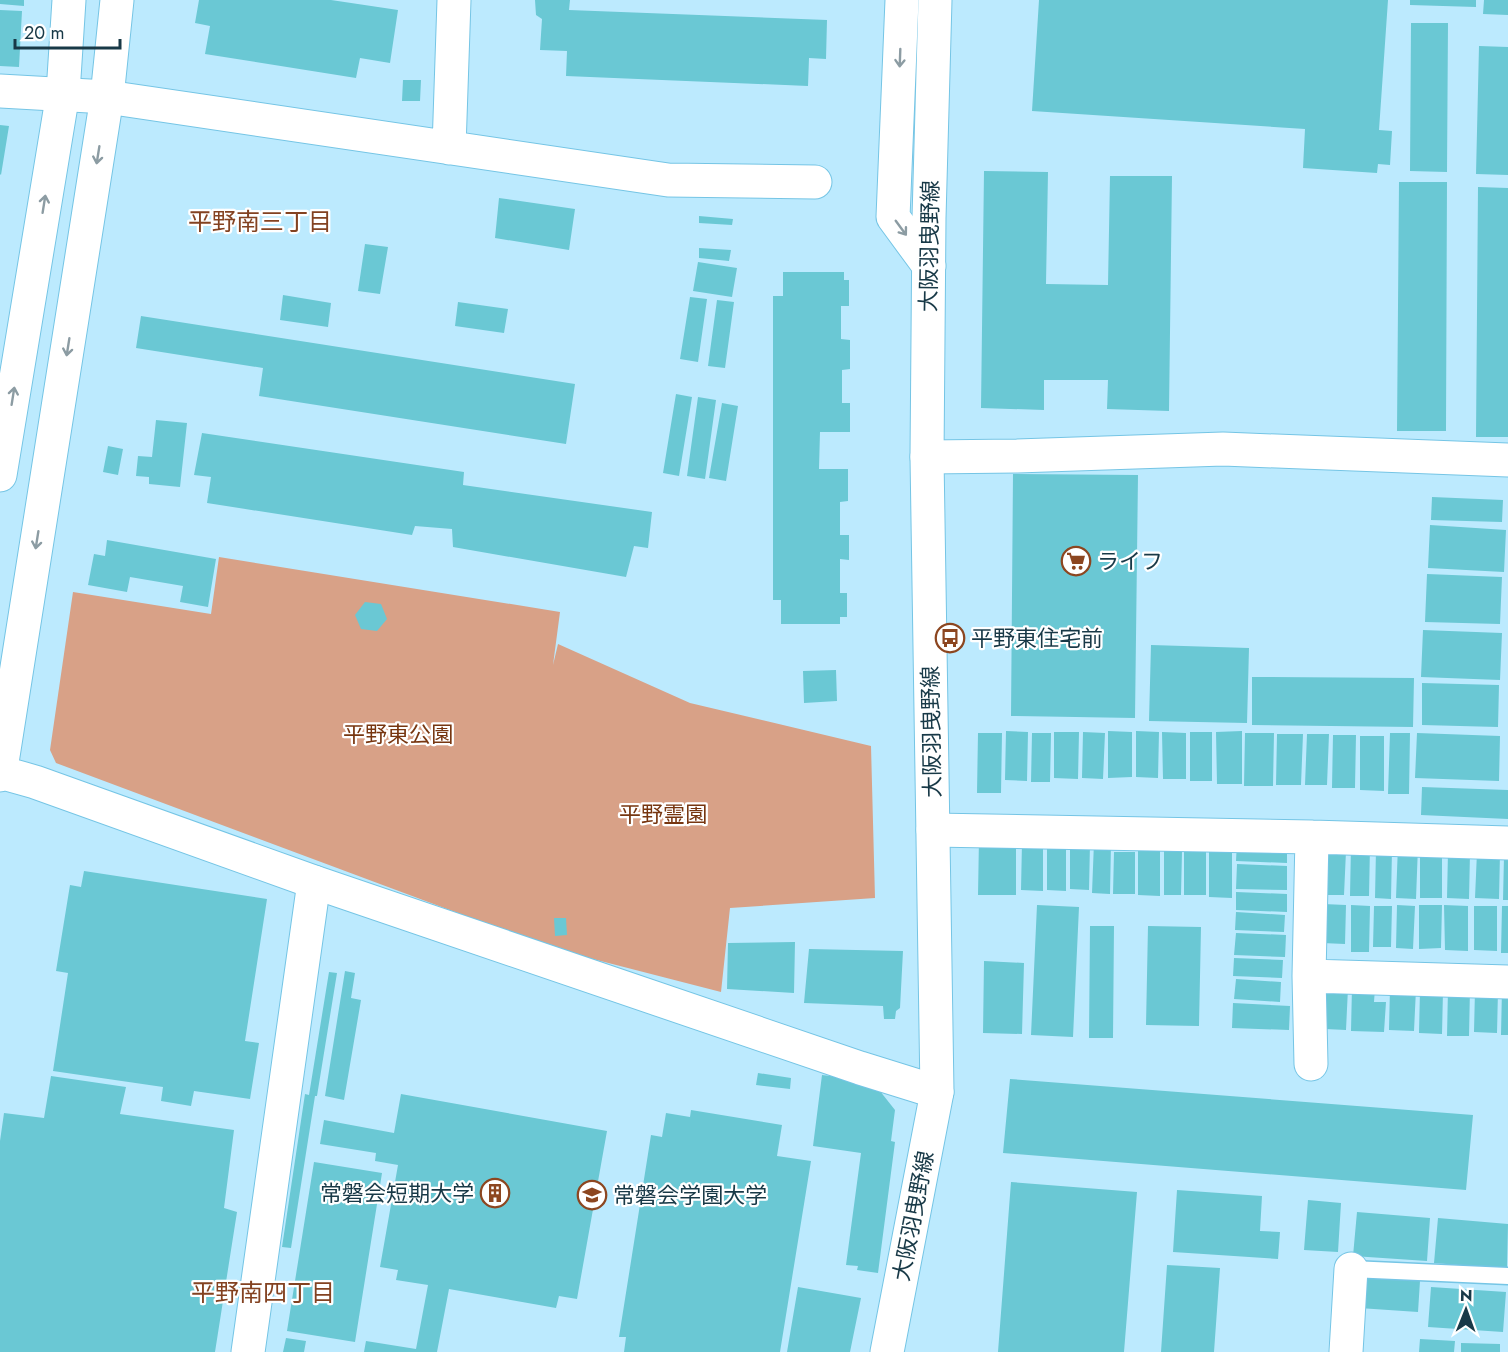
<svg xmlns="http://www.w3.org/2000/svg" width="1508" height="1352" viewBox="0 0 1508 1352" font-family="Jost,'Noto Sans JP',sans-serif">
	<rect width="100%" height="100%" fill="#bceafe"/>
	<path fill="#d8a187" d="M219,557L560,612L553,665L558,644L690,703L871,746L875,898L730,908L721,992L554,949L56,763L50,750L73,592L211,614Z"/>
	<path fill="#6ac8d4" d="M0,0H24V6L0,4Z
		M199,0H331L398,10L390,63L360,58L356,78L205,54L210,26L195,23Z
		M535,0H570L569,10L827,20L826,59L809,58L808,86L566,76L567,51L540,50L542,19L536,15Z
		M1039,0H1388L1379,130L1392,131L1390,165L1378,164L1377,173L1303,168L1305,129L1032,111Z
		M1410,0H1476V7L1410,5Z
		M1484,0H1508V15L1483,14Z
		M0,10L22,11L19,67L0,66Z
		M1411,23H1448L1447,172L1410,171Z
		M1479,46L1508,47V175L1476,174Z
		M403,80H421L420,101H402Z
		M0,125L9,126L1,175L0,174Z
		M984,171L1048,172L1046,284L1108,285L1110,176H1172L1169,411L1107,409L1108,380H1044V410L981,408Z
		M1399,182H1447L1446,431H1397Z
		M1478,187L1508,188V437H1476Z
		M499,198L575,209L569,250L495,238Z
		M699,216L733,219L732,225L699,223Z
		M365,244L388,247L380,294L358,291Z
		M699,248L731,250L729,261L699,258Z
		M698,262L737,268L732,297L693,291Z
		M783,272H844V280H849V306H841V339L850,340V369L842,370V403H850V432H820L819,469H848V501L840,502V535H849V560L840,559V593H847V617H840V624H781V600H773V296H783Z
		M283,295L331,303L328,327L280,320Z
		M690,297L707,299L698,362L680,359Z
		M717,300L734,302L725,368L708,366Z
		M458,302L508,309L504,333L455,326Z
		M141,316L575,384L566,444L259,396L263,368L136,348Z
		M676,394L692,397L679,476L663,473Z
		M698,397L716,400L705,479L687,476Z
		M722,403L738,406L726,481L709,478Z
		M156,420L187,423L180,487L149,484V477L136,476L138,456L152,457Z
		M202,433L464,472L463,485L652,512L648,548L634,546L626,577L453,547L452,529L415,526L412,535L207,503L211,477L194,475Z
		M108,446L123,449L118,475L103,472Z
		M1013,474L1138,475L1135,718L1011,716Z
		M1432,497L1503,500L1502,522L1431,520Z
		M1430,525L1506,530L1504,572L1428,568Z
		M107,540L216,559L208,607L180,602L183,586L130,577L127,592L88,585L94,554L105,556Z
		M1427,574L1502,577L1500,624L1425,622Z
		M365,602L381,604L387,619L377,631L361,629L355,615Z
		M1423,630L1502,633L1500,680L1421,677Z
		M1151,645L1249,648L1247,723L1149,721Z
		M836,670L837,701L804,703L803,671Z
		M1252,677L1414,678L1413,727L1252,725Z
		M1422,683L1499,685L1498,727L1422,725Z
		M1006,731L1028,732L1027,781L1005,780Z
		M1108,731L1132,732V777L1108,778Z
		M1136,731L1159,732L1158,778L1136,777Z
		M1242,731V784H1217L1216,732Z
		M1054,732H1079L1078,779L1054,778Z
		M1083,732L1105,733L1103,779L1082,778Z
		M1162,732L1186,733V779H1163Z
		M1190,732H1212V781H1190Z
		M978,733H1002L1001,793H977Z
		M1032,733H1051L1050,782H1031Z
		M1245,733H1274L1273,786H1244Z
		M1390,733H1410L1409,794H1388Z
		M1417,733L1500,736L1499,781L1415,778Z
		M1277,734H1303L1301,785H1276Z
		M1307,734H1329L1327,785H1305Z
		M1333,735H1356L1355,788H1332Z
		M1360,736H1384V791L1360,790Z
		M1422,787L1508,790V819L1421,815Z
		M979,838H1016V895H978Z
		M1237,841L1287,844V863L1236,861Z
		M1022,842H1043V891L1021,890Z
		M1094,842L1111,843L1110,894L1092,893Z
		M1070,843H1090L1089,890L1070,889Z
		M1047,845H1066V891L1047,890Z
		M1351,845L1370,846L1369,896H1350Z
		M1398,845L1418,846L1416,899L1396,898Z
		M1138,846H1160V896L1138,895Z
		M1376,849H1392L1391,899L1375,898Z
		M1164,850L1182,851L1181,895H1164Z
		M1326,850L1346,851L1344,895H1325Z
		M1209,851H1232V898L1209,897Z
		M1114,852H1135V894H1113Z
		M1184,852H1206V895H1184Z
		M1448,852L1470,853L1469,899L1447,898Z
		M1477,852L1500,853L1499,899L1475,898Z
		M1420,853H1442V898H1420Z
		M1504,856H1508V900H1503Z
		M1237,864L1287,866V890L1236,889Z
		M84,871L267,899L245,1041L259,1043L250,1099L194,1091L191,1106L161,1101L163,1087L53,1071L68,973L56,971L70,885L81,887Z
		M1236,892L1287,894V912L1236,910Z
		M1323,904L1346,905L1345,944L1322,943Z
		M1037,905L1079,907L1073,1037L1031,1035Z
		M1351,905L1370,906L1369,952H1351Z
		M1397,905L1415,906L1413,949L1396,948Z
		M1419,905H1442L1441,948L1419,949Z
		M1444,905L1468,906V951L1445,950Z
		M1374,906H1392L1391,947H1373Z
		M1474,906H1497V951L1474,950Z
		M1502,906H1508V953H1501Z
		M1236,912L1285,915L1284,932L1235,930Z
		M554,918H566L567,935L555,936Z
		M1090,926H1114L1113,1038H1089Z
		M1148,926L1201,927L1199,1026L1146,1025Z
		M1236,933L1286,935L1285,957L1234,955Z
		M795,942L794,993L727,989L728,943Z
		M809,949L903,951L900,1008L896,1011L895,1019H884L883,1006L804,1003Z
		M1234,958L1283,960L1282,978L1233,976Z
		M984,961L1024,963L1022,1034L983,1033Z
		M345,971L355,973L351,998L361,1000L344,1100L325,1096Z
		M329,972L337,973L317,1096H315L291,1248L282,1247L305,1094L309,1095Z
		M1236,979L1281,982L1280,1002L1234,999Z
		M1326,987L1348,988L1346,1030L1325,1029Z
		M1352,987L1375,988L1374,1002H1386L1384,1032L1351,1031Z
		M1390,988L1416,989L1414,1031L1389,1030Z
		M1448,989H1470L1469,1036H1447Z
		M1502,989H1508V1035H1501Z
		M1475,990L1498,991L1497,1033L1474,1032Z
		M1420,991H1443L1442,1034L1419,1033Z
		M1233,1003L1290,1006L1289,1030L1232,1028Z
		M758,1073L791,1078L790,1089L756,1085Z
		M822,1075L872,1081L895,1110L891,1141L895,1142L878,1273L857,1270L858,1266L846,1265L861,1153L813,1146Z
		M51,1076L126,1087L120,1114L234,1130L224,1208L237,1212L215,1352H0V1141L4,1113L44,1118Z
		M1010,1079L1473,1115L1466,1190L1003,1153Z
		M401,1094L607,1131L577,1299L559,1296L556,1308L449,1289L437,1352H364L366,1341L416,1349L428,1285L396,1280L398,1270L380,1267L398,1165L375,1161L376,1153L320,1144L324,1120L394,1133Z
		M691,1110L782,1125L777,1156L811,1161L780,1352H624L626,1337H619L651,1135L662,1137L666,1113L690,1117Z
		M314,1162L382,1173L355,1342L287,1331Z
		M1011,1182L1137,1192L1124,1352H998Z
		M1177,1190L1262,1196L1260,1231L1280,1232L1278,1259L1173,1252Z
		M1308,1200L1341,1203L1338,1252L1304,1250Z
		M1357,1212L1430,1218L1427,1261L1353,1256Z
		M1438,1218L1508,1224L1507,1269L1434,1263Z
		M1167,1265L1220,1268L1214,1352H1161Z
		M1361,1277L1420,1281L1418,1312L1359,1308Z
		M798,1287L861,1298L850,1352H787Z
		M1431,1287L1506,1292L1503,1332L1428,1327Z
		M286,1338L306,1341L304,1352H283Z
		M1420,1339L1455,1341L1454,1352H1419Z
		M1461,1343L1500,1344V1352H1461Z"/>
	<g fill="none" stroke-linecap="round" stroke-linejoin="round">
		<g stroke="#75c5e5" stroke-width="19">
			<path id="service" d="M1351,1269L1508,1276"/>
		</g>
		<g stroke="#75c5e5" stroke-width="35">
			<path id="minor" d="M902,0L893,217L929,266
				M0,91L107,97L668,180L815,182
				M449,148L454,0
				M927,457L1017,456L1223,449L1508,460
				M933,830L1312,837L1508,843
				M1309,976L1508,982
				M1311,1064L1309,976L1312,837
				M248,1352L314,882
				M1346,1352L1351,1269"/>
		</g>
		<g stroke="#75c5e5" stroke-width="35">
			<path id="tertiary" d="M0,475L63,93L69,0
				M0,772L35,782L314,882L860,1068L937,1092
				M0,775L107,97L117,0"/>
		</g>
		<g stroke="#75c5e5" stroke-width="35">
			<path id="secondary" d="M887,1352L937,1092L927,457L929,218L935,0"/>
		</g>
		<use href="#service" stroke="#fff" stroke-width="16"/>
		<use href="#minor" stroke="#fff" stroke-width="33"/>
		<use href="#tertiary" stroke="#fff" stroke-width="33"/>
		<use href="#secondary" stroke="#fff" stroke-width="33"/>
	</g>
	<defs><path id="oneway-shaft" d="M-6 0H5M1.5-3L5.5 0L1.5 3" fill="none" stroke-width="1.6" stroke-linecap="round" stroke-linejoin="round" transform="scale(1.5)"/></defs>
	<g stroke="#8c9ca3">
		<use href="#oneway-shaft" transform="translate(900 58) rotate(92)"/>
		<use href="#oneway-shaft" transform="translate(98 155) rotate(99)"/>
		<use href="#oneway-shaft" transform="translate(44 204) rotate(-81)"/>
		<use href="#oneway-shaft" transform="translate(901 228) rotate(54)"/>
		<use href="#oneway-shaft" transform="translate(68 347) rotate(99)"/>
		<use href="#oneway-shaft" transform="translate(13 396) rotate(-81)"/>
		<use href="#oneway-shaft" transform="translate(37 540) rotate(99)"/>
	</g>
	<defs>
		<g id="supermarket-ring" transform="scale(1.5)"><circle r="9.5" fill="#fff" stroke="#8c4620" stroke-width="1.5"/><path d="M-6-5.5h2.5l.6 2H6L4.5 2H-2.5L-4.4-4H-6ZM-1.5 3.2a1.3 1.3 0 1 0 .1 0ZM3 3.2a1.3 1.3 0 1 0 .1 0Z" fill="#8c4620"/></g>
		<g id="bus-ring" transform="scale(1.5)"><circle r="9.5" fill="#fff" stroke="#8c4620" stroke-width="1.5"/><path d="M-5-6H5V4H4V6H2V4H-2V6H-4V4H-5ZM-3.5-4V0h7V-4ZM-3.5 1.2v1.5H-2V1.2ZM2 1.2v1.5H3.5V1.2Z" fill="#8c4620"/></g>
		<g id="building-ring" transform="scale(1.5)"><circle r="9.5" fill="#fff" stroke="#8c4620" stroke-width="1.5"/><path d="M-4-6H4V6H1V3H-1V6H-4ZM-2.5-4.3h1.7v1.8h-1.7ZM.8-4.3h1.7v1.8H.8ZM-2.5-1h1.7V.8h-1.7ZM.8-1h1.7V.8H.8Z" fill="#8c4620"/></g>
		<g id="university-ring" transform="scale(1.5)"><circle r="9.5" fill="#fff" stroke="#8c4620" stroke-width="1.5"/><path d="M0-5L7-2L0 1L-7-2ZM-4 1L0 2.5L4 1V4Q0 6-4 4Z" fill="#8c4620"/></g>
	</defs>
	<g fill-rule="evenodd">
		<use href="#supermarket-ring" x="1076" y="561"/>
		<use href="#bus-ring" x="950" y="638"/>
		<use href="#building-ring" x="495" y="1193"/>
		<use href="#university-ring" x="592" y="1195"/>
	</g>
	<g text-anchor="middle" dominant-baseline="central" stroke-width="4.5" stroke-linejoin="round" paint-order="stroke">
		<g font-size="22" fill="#183947" stroke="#fff">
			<text transform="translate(929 246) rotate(-89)">大阪羽曳野線</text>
			<text transform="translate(931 732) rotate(-91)">大阪羽曳野線</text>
			<text transform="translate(913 1216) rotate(-79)">大阪羽曳野線</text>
		</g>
		<g font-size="22" fill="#183947" stroke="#fff" text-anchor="start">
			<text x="1097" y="561">ライフ</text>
			<text x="971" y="638">平野東住宅前</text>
			<text x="474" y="1193" text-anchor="end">常磐会短期大学</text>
			<text x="613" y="1195">常磐会学園大学</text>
		</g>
		<g font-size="22" fill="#773610" stroke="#fff">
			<text x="398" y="734">平野東公園</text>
			<text x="663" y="814">平野霊園</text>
		</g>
		<g font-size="24" fill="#834221" stroke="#fff">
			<text x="260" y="221">平野南三丁目</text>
			<text x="263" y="1292">平野南四丁目</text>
		</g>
	</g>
	<g transform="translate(1466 1310) rotate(1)" stroke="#ffffff" stroke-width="4.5" paint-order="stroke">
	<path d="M0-4.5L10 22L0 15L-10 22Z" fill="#183947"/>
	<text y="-9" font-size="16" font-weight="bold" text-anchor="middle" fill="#183947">N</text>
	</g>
	<path d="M15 39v9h105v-9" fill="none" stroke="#183947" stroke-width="3"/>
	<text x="24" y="39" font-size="18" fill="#183947" stroke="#ffffff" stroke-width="4.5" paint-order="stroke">20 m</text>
</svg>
